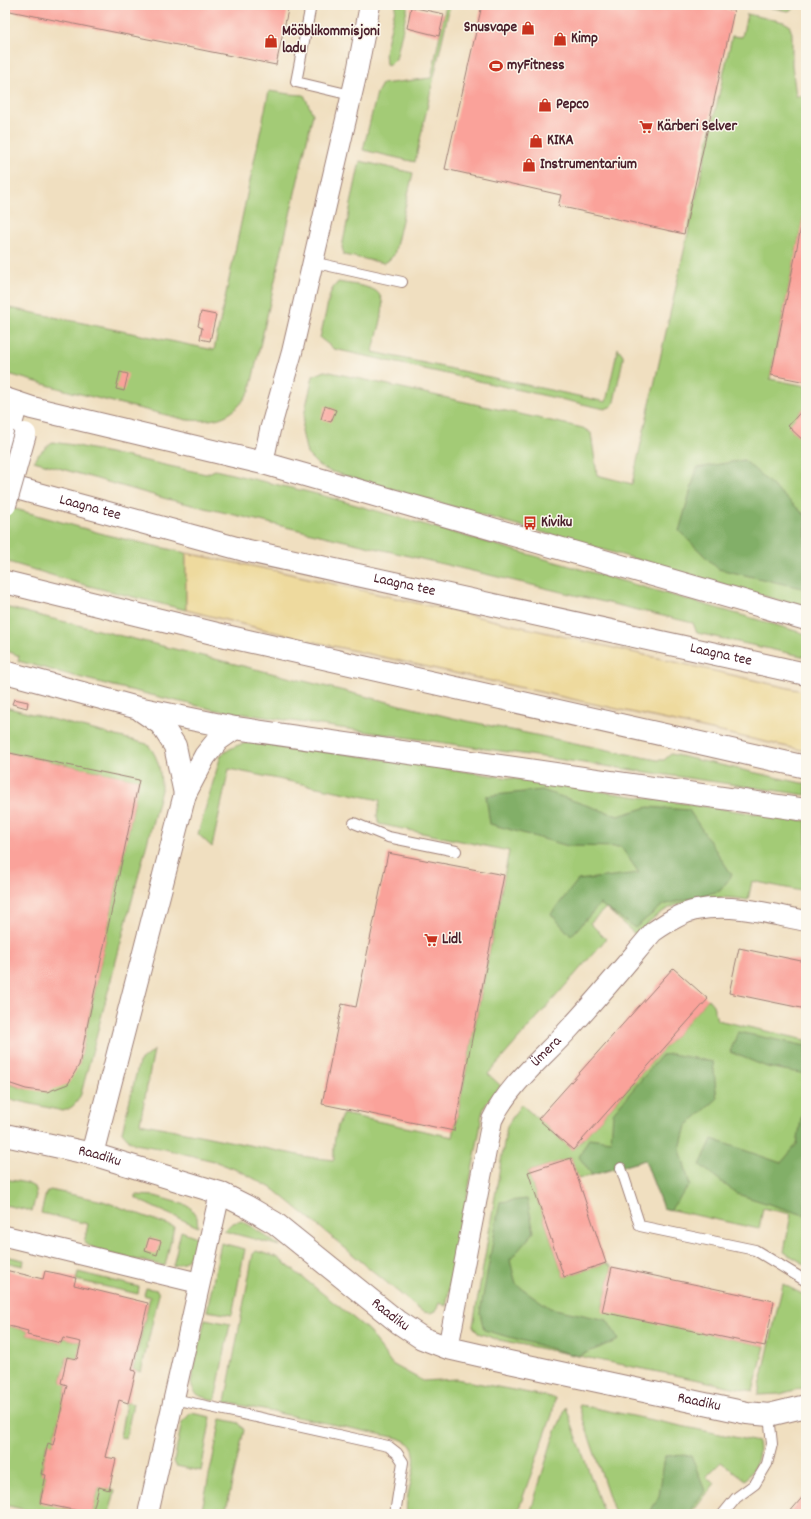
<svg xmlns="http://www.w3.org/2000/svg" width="811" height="1519" viewBox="0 0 811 1519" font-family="Dekko,sans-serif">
	<rect width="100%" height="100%" fill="#fbf7ec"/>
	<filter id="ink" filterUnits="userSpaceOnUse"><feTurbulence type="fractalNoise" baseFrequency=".025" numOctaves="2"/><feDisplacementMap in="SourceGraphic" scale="8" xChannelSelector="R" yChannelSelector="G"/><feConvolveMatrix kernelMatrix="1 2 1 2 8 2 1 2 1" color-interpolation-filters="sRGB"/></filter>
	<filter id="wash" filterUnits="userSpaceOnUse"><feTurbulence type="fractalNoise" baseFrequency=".012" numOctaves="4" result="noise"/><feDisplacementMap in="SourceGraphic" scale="16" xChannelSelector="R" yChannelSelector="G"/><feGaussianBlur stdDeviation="0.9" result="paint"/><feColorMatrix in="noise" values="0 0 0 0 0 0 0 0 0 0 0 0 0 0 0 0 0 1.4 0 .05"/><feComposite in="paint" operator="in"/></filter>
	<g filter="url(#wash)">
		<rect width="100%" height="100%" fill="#f0dfc0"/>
		<path fill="#a3cb76" stroke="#767550" d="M396,5H408L396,59L388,66L386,64L385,52Z
			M446,5H450L415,162L363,150L377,93L382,84L431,78Z
			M758,5H796L793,9L788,11Z
			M747,14L784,22L789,25L792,33V65L796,96H806V204L770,379L806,386V406L788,426L806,443V608L329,471L318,465L307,454L302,431L305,411L313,376L325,371L583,428L591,433L597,475L632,484L732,36L742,37Z
			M269,91L289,94L304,95L313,114L250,390C234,418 218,422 187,420L72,392L5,373V307L214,350Z
			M360,161L413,173L394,255L388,261L384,263L344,255L342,247Z
			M338,282C349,284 362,285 372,289C394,297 375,336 373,352L606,402L618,348L623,355V359L614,402L612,406L605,409L334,349L320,338L330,294L333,288Z
			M52,442L73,445L206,474L215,470L321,495L769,623L806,634V657L697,633L693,623L167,499L34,461L39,454Z
			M5,506L107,535L186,553V610L81,584L5,561Z
			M5,607L453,718L657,760H664L671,754L806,784V795L216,710C149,695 83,679 18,661L19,656L5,650Z
			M5,707L147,744C159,756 161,773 161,790L81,1094C77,1103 73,1108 63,1111L5,1098V1085L6,1083L26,1089L79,1065L139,780L5,752Z
			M254,742L341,753L570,787L806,821V892L752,881L748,900C716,894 674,898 649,922C644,926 640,931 636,935L606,908L590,923L606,939L488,1074L501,1086C486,1103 482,1105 480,1129L446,1306L439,1303L436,1311C427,1315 422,1312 415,1306L275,1190L242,1172L214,1161L164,1149L135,1144L129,1140L122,1132L139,1062L154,1050L140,1123L308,1157L334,1160C333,1145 335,1128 343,1114L453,1137L509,851L379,824L377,816L380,800L229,769L212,847L198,834L221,755C232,747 240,743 254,742Z
			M708,999L713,1005L717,1020L806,1040V1265L784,1252L791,1214L763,1208L759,1229L663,1208L645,1160L578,1179L571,1158L528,1172L564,1277L606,1263L612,1267L602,1311L765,1346L753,1391L499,1340L478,1333L473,1326L507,1126L521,1104L573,1150Z
			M5,1179L27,1183L34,1187L36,1195L32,1211L5,1205Z
			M50,1190L103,1201L174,1227L165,1266L102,1252L84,1243L88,1224L41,1213L46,1193Z
			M136,1195L155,1196L189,1206L197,1217L198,1227C178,1217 156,1210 136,1198Z
			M242,1221L251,1226L280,1246L224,1231L232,1223Z
			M181,1231L197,1237C192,1254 192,1261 173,1266Z
			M221,1243L245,1249L232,1315L207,1311Z
			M256,1251L277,1257L367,1329L392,1364L423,1381L456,1379L555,1398L552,1415L517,1514H407C403,1495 422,1462 411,1446C408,1442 402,1440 398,1438L225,1402L253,1254Z
			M5,1256L24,1260L23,1266L5,1262Z
			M78,1272L139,1287L138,1294L76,1280Z
			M783,1284L806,1296V1387L780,1394L758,1395Z
			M146,1288L157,1290L159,1294L141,1372L133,1370L150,1297L144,1295Z
			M205,1319L230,1324L215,1400C202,1397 195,1397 191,1383Z
			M5,1325L28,1331L27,1335L61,1343L63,1338L81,1342L77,1359L67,1357L61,1383L67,1385L53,1445L47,1444L41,1473L46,1475L40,1502L89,1514H43L5,1505Z
			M126,1402L133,1404L126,1438L120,1437Z
			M580,1405L758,1442C761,1457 755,1469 745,1480L721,1462L706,1477L715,1483L691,1514H615L579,1407Z
			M566,1407L604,1514H530L552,1441Z
			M191,1413L211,1417L201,1471L176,1466L174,1461L182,1422Z
			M221,1419L239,1423L244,1430L225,1514H201Z
			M99,1487L115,1491L109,1514H92Z"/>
		<path fill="#82af67" stroke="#666749" d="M744,460L806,516V589L718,569L679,531L697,468Z
			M542,790L618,816L648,807L689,810L732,875L720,891L663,905L635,928L600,904L571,936L551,914L578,880L639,873L621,847L568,846L490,824L486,796Z
			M738,1032L806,1046V1074L767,1067L730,1052Z
			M672,1054L713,1062L717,1099L686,1126L680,1149L690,1185L670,1210L663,1208L645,1160L592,1175L579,1157L589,1138L611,1141L613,1113L662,1055Z
			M806,1090V1211L804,1215L737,1194L700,1165L712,1139L781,1163L797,1144Z
			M527,1199L534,1232L510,1260L516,1284L550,1308L607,1320L619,1340L578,1356L484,1330L480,1313L500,1202Z
			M691,1455L705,1491L687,1514H649L659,1496L665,1456Z"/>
		<path fill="#eeda9e" stroke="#9c7c64" d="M186,553L277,571L806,692V751L306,640L186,610Z"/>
		<g id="blocks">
			<path fill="#faa29a" d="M5,5H289L276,65L5,10Z
				M482,5H707L734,11L684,234L558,206L561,195L445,169Z
				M411,7L444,14L439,36L407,28Z
				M805,208H806V382L771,375Z
				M201,312L216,315L210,341L200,339L202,328L198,326Z
				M120,372L128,374L124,391L116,389Z
				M325,406L336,410L331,422L321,419Z
				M806,406V443L788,426Z
				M14,699L28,702L27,708L12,704Z
				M5,752L139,780L79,1065L68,1084L47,1092L26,1089L5,1082Z
				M388,853L504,875L454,1131L322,1104L342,1004L356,1007Z
				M739,948L806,962V1009L729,993Z
				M673,968L708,999L573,1150L538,1119Z
				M571,1158L606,1263L564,1277L528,1172Z
				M149,1238L161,1241L157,1255L145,1251Z
				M612,1267L774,1301L765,1346L602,1312Z
				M5,1270L43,1279L45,1271L60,1274L76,1278L74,1285L148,1303L132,1370L136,1371L128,1403L119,1400L105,1457L116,1459L109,1490L99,1487L92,1514L40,1503L46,1475L41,1474L48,1443L53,1445L67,1385L61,1383L67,1357L77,1359L81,1342L63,1338L61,1343L27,1335L28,1331L5,1325Z
				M806,1493V1514H788Z"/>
		</g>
	</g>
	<g filter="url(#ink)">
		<use href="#blocks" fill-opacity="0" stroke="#9d7f76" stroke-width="1"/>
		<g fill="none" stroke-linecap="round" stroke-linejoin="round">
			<g stroke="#9d7f76" stroke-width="12">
				<path id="service" d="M311,5L296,82L351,95
					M312,262L402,282
					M354,823L388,837L456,851
					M621,1168L640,1226L755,1250L806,1281
					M174,1399L388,1446L397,1453L403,1462L395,1514
					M723,1514L736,1498L755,1484L767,1464L772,1444L769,1415"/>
			</g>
			<g stroke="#9d7f76" stroke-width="22">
				<g id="minor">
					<path d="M263,463L270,430L292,352L357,72L370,5"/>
					<path d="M5,1236L199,1283"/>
					<path id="s1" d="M448,1348L492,1120C509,1084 543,1058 569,1029C598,998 625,965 653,932C666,923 681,913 696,910C733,903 770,914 806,921"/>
					<path d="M148,1514L220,1193"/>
				</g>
			</g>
			<g stroke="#9d7f76" stroke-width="24">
				<g id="tertiary">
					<path d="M5,399L32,408L263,463L806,619"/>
					<path d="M5,445L17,403"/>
					<path d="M5,672L138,708L235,728L806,810"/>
					<path d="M142,711L161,724L175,746L185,794"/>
					<path id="s2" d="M5,1135L92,1154L220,1193L246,1206L275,1223L398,1322L422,1338L448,1348L509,1362L747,1413L769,1415L806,1406"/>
					<path d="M92,1154L185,794L205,756L218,740L235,728"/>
				</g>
			</g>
			<g stroke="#9d7f76" stroke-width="24">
				<g id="primary">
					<path id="s3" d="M5,485L244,550L806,674"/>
					<path d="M5,582L217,634L806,767"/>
				</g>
			</g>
			<use href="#service" stroke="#fff" stroke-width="10"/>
			<use href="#minor" stroke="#fff" stroke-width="20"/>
			<use href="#tertiary" stroke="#fff" stroke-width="22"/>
			<use href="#primary" stroke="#fff" stroke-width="22"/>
			<g stroke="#9d7f76" stroke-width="24" stroke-linecap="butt">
				<path id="tertiary-bridge" d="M5,505L25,434"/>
			</g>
			<use href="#tertiary-bridge" stroke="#fff" stroke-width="22"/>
		</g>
	</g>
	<defs>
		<g id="shop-bare" transform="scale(1.08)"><path d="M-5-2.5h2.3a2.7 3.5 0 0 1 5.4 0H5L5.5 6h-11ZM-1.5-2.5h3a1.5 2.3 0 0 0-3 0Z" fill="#c8321e" stroke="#fbf7ec" stroke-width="2.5" paint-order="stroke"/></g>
		<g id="stadium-bare" transform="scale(1.08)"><path d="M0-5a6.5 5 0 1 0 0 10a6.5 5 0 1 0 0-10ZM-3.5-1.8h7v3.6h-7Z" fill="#c8321e" stroke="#fbf7ec" stroke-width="2.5" paint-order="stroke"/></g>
		<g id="supermarket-bare" transform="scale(1.08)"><path d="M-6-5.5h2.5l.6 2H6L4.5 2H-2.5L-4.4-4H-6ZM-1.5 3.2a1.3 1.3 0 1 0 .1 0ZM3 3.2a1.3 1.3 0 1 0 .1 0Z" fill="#c8321e" stroke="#fbf7ec" stroke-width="2.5" paint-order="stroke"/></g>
		<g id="bus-bare" transform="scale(1.08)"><path d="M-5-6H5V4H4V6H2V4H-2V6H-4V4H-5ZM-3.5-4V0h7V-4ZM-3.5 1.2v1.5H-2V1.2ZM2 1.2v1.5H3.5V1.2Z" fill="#c8321e" stroke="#fbf7ec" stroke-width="2.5" paint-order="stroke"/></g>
	</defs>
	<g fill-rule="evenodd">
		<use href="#shop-bare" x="528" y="28"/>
		<use href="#shop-bare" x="560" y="39"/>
		<use href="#shop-bare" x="271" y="41"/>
		<use href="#stadium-bare" x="496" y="66"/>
		<use href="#shop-bare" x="545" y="105"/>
		<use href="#supermarket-bare" x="646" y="127"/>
		<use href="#shop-bare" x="536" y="141"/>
		<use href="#shop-bare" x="529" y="165"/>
		<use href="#bus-bare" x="530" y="523"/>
		<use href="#supermarket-bare" x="431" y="940"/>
	</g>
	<g text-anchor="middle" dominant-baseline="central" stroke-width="3" stroke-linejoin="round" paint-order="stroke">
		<g font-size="15" font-weight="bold" fill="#4a1f2b" stroke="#fbf7ec" text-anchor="start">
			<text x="517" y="28" text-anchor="end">Snusvape</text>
			<text x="282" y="32">Mööblikommisjoni<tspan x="282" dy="17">ladu</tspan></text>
			<text x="571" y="39">Kimp</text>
			<text x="507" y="66">myFitness</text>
			<text x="556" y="105">Pepco</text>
			<text x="657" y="127">Kärberi Selver</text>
			<text x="547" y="141">KIKA</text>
			<text x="540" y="165">Instrumentarium</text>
			<text x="541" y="523">Kiviku</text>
			<text x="442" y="940">Lidl</text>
		</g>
		<g font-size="15" fill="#4a1f2b" stroke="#fbf7ec">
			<text stroke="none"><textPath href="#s3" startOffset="88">Laagna tee</textPath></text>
			<text stroke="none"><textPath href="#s3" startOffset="412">Laagna tee</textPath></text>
			<text stroke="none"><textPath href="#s3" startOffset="736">Laagna tee</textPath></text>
			<text stroke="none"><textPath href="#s1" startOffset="320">Ümera</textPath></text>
			<text stroke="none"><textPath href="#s2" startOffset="97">Raadiku</textPath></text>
			<text stroke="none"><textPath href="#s2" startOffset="433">Raadiku</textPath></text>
			<text stroke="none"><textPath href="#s2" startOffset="757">Raadiku</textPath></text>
		</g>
	</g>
	<rect width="811" height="1519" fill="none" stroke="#fbf7ec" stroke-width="20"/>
</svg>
